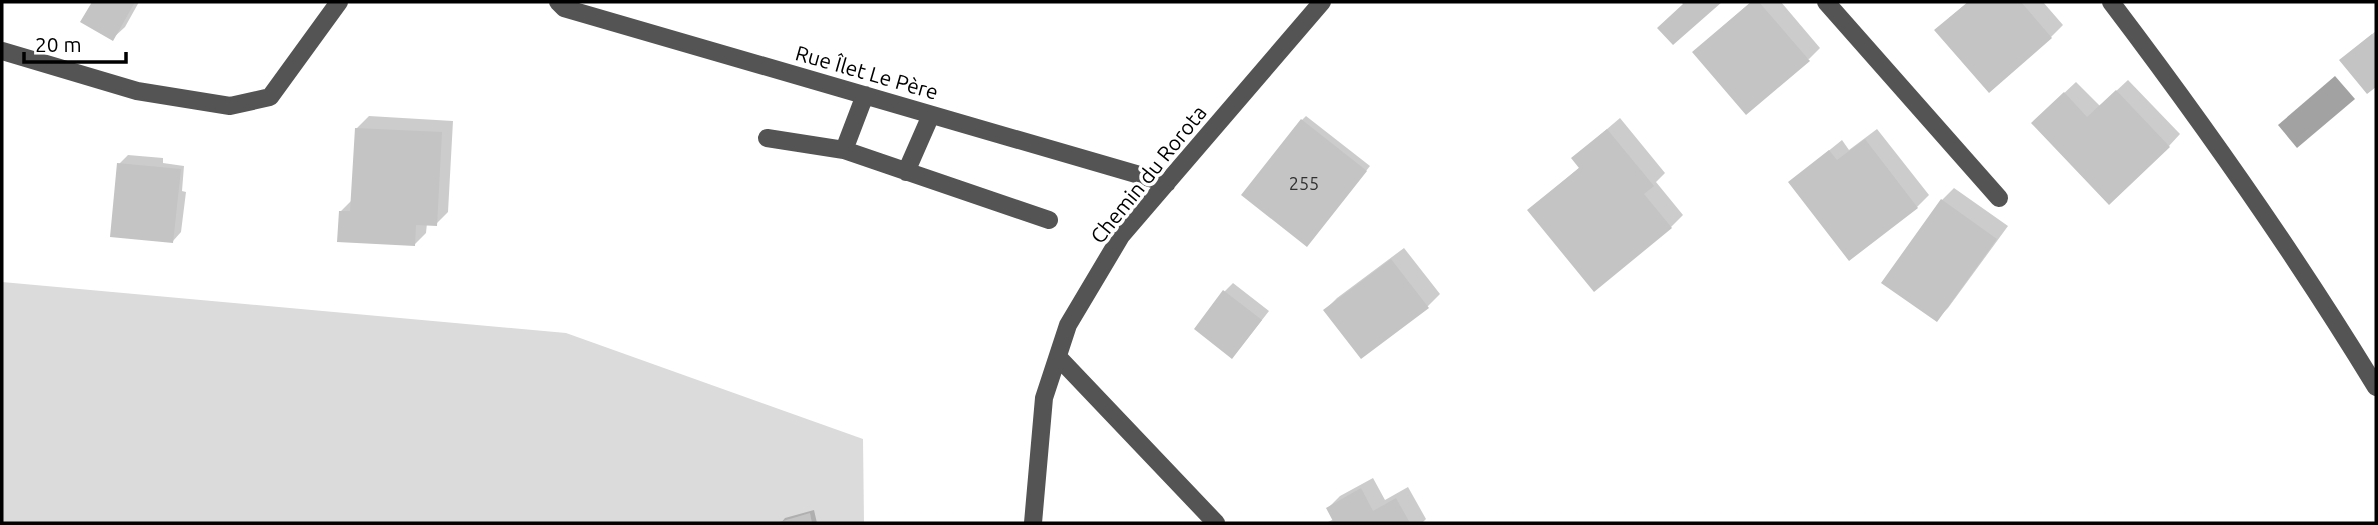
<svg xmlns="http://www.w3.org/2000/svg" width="2378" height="525" viewBox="0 0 2378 525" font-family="Ubuntu,sans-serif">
	<rect width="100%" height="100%" fill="#fff"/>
	<path fill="#dbdbdb" d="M2,282L566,333L863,439L864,523H2Z"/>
	<path fill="#a2a2a2" d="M2335,76L2355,99L2297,148L2278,125Z"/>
	<path fill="#0003" d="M94,2H139L125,27L113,38L82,22Z
		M1751,2H1781L1820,48L1809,59L1706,41Z
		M1968,2H2043L2063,25L2051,37L1949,18Z
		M2376,31V84L2367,92L2350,52Z
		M2128,80L2180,134L2169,146L2045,111L2076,82L2100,106Z
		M369,116L453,121L448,212L436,224L427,223L426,233L414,245L341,211L352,200L357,128Z
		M1306,116L1370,166L1311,240L1302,120Z
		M1620,118L1665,173L1656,182L1683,215L1671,227L1529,210L1580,167L1573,158Z
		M1877,129L1929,195L1917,207L1790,182L1842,140L1849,150Z
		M128,155L163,158V163L184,166L182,191L186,192L181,232L173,241L119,164Z
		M1954,188L2008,226L1948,308L1936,320L1942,200Z
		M1404,248L1440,294L1428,306L1361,356L1325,310L1337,298Z
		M1233,283L1269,311L1240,348L1224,292Z
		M1373,478L1385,500L1408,487L1426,519L1422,523H1326L1334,519L1328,508L1340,496Z
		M814,510L817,523H781L785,518Z"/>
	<path fill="#c4c4c4" d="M92,2H135L113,41L80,22Z
		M1681,2H1722L1673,45L1657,28L1683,4Z
		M1751,2H1759L1810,61L1746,115L1692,52Z
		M1968,2H2021L2052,38L1989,93L1934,30Z
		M2372,34L2376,39V87L2367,94L2339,60Z
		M2116,90L2170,147L2109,205L2031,123L2064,92L2087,117Z
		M1301,119L1367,171L1307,247L1241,195Z
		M355,128L442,132L437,226L416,225L415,246L337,242L339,211H350Z
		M1607,129L1654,186L1644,194L1672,228L1594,292L1527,210L1579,168L1571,158Z
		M1865,139L1918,208L1849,261L1788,182L1829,150L1837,160Z
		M117,163L181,169L173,243L110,237Z
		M1941,199L1997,239L1937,322L1881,283Z
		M1391,259L1429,308L1361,359L1323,310Z
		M1223,290L1262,320L1232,359L1194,329Z
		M1361,488L1373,511L1396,498L1410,523H1334L1326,508Z
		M810,513L812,523H776Z"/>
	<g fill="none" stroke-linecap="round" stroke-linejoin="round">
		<path stroke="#545454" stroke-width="18" d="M558,2L564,8L1167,183
			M1826,2L1999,198
			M2111,2C2205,126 2295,254 2376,387
			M2,51L137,91L230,106L270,97L339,2
			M767,138L844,150L1049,220
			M844,150L865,95
			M906,172L931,115
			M1058,357L1216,523
			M1033,523L1044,398L1068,325L1121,236L1322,2"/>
	</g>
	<g text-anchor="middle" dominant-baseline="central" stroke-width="7" stroke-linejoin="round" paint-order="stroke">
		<g font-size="18" fill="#313131">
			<text x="1304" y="183">255</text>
		</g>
		<g font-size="21" fill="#000" stroke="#fff">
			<text transform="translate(867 72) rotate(16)">Rue Îlet Le Père</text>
			<text transform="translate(1148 174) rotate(-51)">Chemin du Rorota</text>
		</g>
	</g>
	<rect width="2378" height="525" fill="none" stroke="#000000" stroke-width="7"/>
	<path d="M24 52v10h102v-10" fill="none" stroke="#000000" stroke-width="3.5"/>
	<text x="35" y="52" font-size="21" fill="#000000" stroke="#ffffff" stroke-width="5" paint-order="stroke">20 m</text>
</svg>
